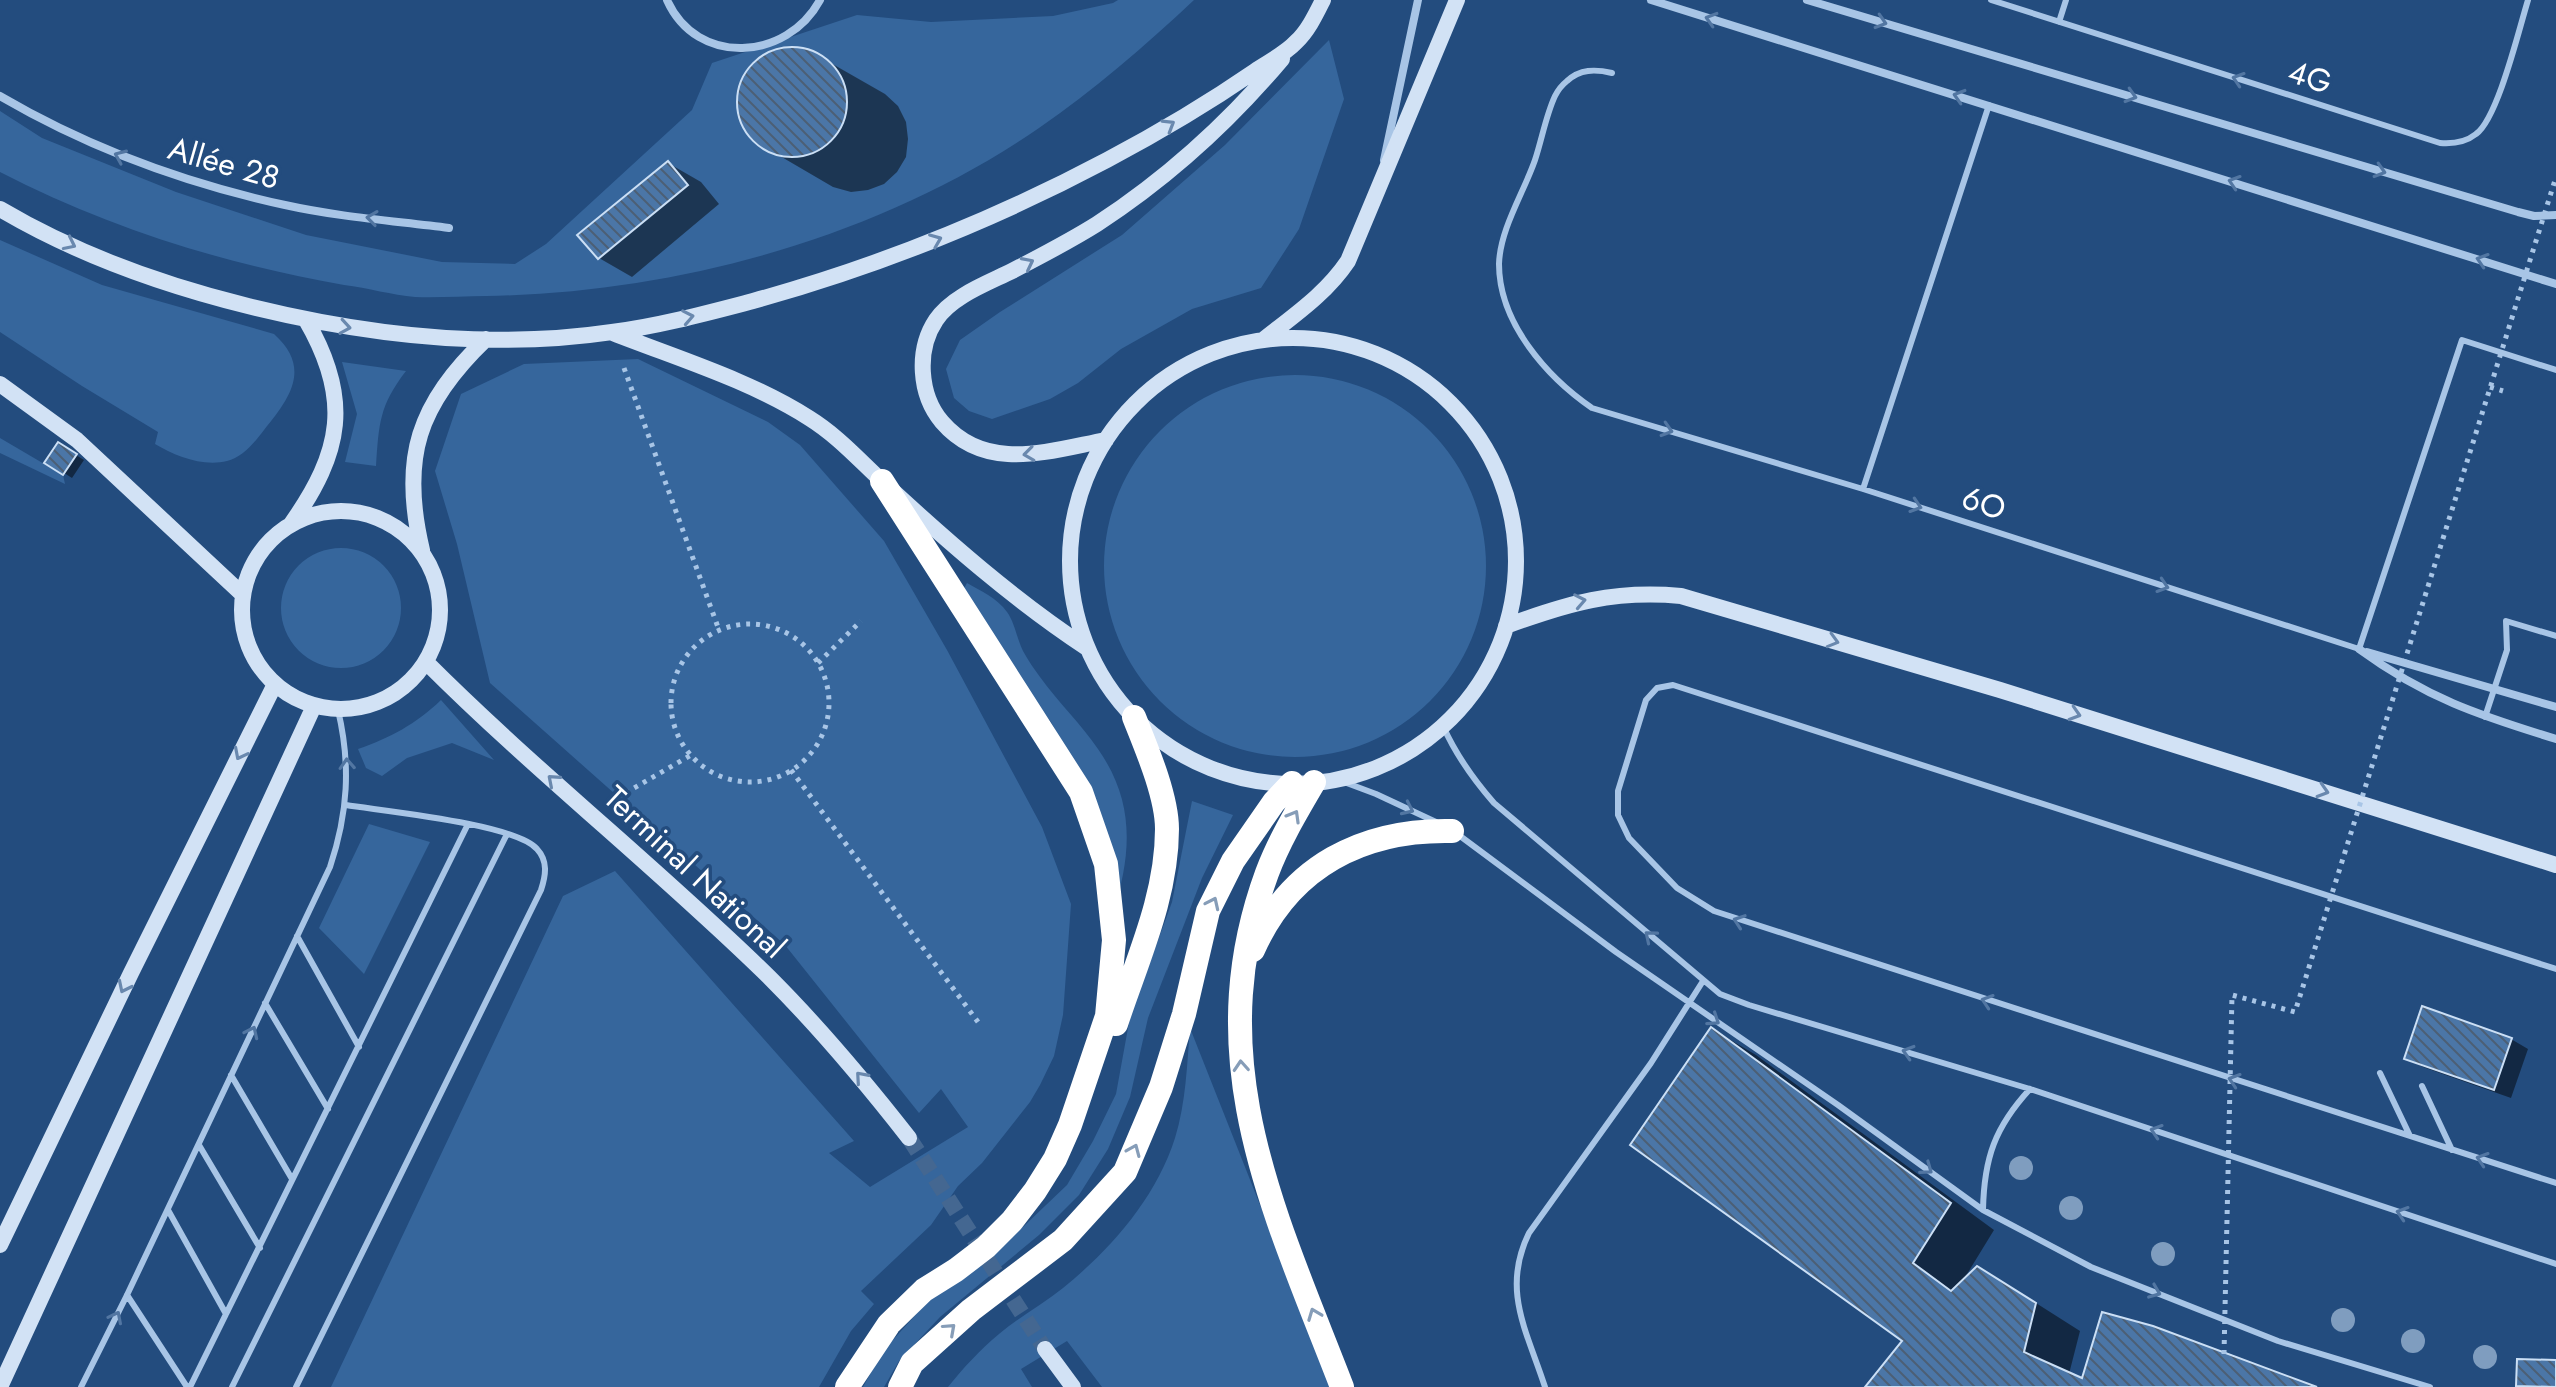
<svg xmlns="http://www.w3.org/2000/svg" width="2556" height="1387" viewBox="0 0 2556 1387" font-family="Jost,sans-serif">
	<defs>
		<pattern id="building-back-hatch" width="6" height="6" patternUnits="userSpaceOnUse" patternTransform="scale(2)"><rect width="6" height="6" fill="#4b76a7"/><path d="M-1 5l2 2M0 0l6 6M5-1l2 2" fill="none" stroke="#4c5f75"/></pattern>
	</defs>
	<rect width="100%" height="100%" fill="#234c7e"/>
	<path fill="#36669c" d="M1118,0H1194C1145,46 1094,90 1039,128C881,237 677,293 486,296C463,296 438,298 415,297C392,295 368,288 344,285C225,264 108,228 0,172V111L42,138L176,192L306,235L442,262L515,264L546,244L692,110L712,63L857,15L931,22L1053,16L1113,3Z
		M1329,40L1344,99L1299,229L1261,288L1192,309L1121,349L1078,383L1050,399L992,419L969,411L954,398L946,369L960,340L1000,312L1122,235L1225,145Z
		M0,240L102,285L274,334C312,368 290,398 264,430C255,442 242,458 227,461C203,467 175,456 155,444L158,432L82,386L0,332Z
		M638,359L768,422L800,445L884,541L947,650L1042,827L1071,904L1063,1015L1054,1056L1040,1085L1030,1102L982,1163L958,1186L931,1225L861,1291L874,1304L851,1331L819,1387H331L563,896L615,871L854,1141L829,1153L870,1187L968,1127L941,1089L919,1113L785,945L490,683L457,544L435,471L461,394L524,364Z
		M342,362L406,371C379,406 379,424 376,466L345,462L357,414Z
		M1104 566a191 191 0 1 1 382 0a191 191 0 1 1-382 0Z
		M0,438L63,475L65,484L0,453Z
		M281 608a60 60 0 1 1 120 0a60 60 0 1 1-120 0Z
		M967,583C981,591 997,598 1007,612C1015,623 1017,639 1023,651C1028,660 1034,669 1040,677C1058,702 1081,724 1098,749C1135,802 1132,853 1113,913L1081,777L1051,722L1022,688L961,594Z
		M441,700L494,760L452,743L407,758L382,776L366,768L358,749C390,738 416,724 441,700Z
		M1192,801L1233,815L1202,878L1148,1018L1130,1097L1108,1149L1079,1195L1039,1235L940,1317L899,1361L884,1387H863L883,1351L928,1301L1024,1226L1067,1185L1093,1141L1116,1094L1130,1017L1172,902Z
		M369,824L430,842L364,974L319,928Z
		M1190,1028L1332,1387H1102L1067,1341L1021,1369L1032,1387H948C963,1368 980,1350 999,1334C1019,1317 1043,1304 1063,1288C1111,1249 1156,1198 1175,1138C1186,1103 1187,1064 1190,1028Z"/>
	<path fill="#0007" d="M788,48L806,50L822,58L885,94L898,106L906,122L908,139L906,157L897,172L884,184L868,190L851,192L833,187L756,142L745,128L739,112V94L745,77L756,63L771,53Z
		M668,163L701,182L719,204L632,277L599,258Z
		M58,444L84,460L72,478L47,462Z
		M1712,1029L1756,1055L1994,1230L1964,1279L2022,1294L2080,1331L2069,1374L2084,1381L2311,1387H1868L1905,1340Z
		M2511,1039L2528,1049L2511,1098L2423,1067L2406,1058Z"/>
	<path fill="url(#building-back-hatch)" stroke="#cbdff5" stroke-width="2" d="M737 102a55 55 0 1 1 110 0a55 55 0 1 1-110 0Z
		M668,161L688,185L598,259L577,235Z
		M58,442L77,454L63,475L44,463Z
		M2422,1006L2512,1038L2494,1090L2404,1059Z
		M1711,1027L1951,1203L1913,1263L1951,1291L1977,1266L2036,1303L2024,1352L2082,1378L2102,1312L2153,1326L2317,1387H1865L1902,1341L1630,1145Z
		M2517,1359L2556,1360V1387L2516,1386Z"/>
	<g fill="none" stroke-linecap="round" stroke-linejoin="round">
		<path stroke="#446791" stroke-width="16" stroke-dasharray="16 8" stroke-linecap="butt" d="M909,1138L1045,1349"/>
		<path stroke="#a8c5e6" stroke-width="5" stroke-dasharray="4 6" stroke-linecap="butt" d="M624,368L719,630
			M2490,387L2503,391
			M671 703a79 79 0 1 1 158 0a79 79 0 1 1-158 0Z
			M818,663L861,621
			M791,770L978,1022
			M617,798L691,755"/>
		<path stroke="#a8c5e6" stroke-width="6" d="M1991,0L2440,143C2453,144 2466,142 2476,134C2498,118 2519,29 2528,0
			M2059,22L2066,0
			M1612,73C1595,69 1580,69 1567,81C1562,85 1558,90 1555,96C1546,115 1542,139 1535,160C1524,192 1500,229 1499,264C1499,323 1547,377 1592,408L1863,489L2359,649L2462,340L2556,370
			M1863,489L1989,105
			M2485,717L2507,650L2506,621L2556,636
			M1443,726C1456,755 1473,779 1494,803L1720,994L1749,1005L2030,1089L2556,1264
			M1336,779L1376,794L1436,822
			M1456,833L1616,952L1838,1105L1983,1210L2091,1267L2278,1341L2430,1387
			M297,936L359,1047
			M2556,969L1673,685L1657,688L1646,700L1618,791V815L1629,838L1677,888L1714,911L2556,1183
			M265,1003L328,1109
			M2380,1073L2410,1136
			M231,1075L292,1179
			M2422,1086L2452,1150
			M199,1145L260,1248
			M168,1210L226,1314
			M1983,1210C1984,1158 1995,1127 2030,1089
			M127,1295L187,1387
			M81,1387L127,1295L330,867C348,813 351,765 338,710
			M190,1387L468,824
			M232,1387L507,834
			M296,1387L541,890C546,875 548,861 537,849C516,824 383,811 346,805
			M1545,1387C1527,1331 1501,1290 1529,1233L1651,1063L1703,981"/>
		<path stroke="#a8c5e6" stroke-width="8" d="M667,0C697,67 787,61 820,0
			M1651,0L2556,284
			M1807,0L2518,212L2534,216L2556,215
			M0,96C89,148 184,183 285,205C339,217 395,221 449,228
			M1384,160L1418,0
			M2359,649C2426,698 2478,715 2556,739
			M2367,652L2556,707"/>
		<path stroke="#d2e2f5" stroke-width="16" d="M0,209C76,254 163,285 248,306C365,335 491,350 612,332C659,326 707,313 753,301C876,267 994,220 1107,160C1158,133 1207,104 1255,71C1268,62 1285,54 1296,42C1308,31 1316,14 1323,0
			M613,333C679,359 749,380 809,418C838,436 859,460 883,482C947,541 1014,600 1087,648
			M1070 561a223 223 0 1 1 446 0a223 223 0 1 1-446 0Z
			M1263,340C1293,316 1326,294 1348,261L1457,0
			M0,384L77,440L242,594
			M1106,440C1048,451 986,473 942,422C919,395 916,350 936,320C952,296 988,283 1012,271C1041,256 1070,241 1097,224C1166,179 1229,122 1282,59
			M242 610a99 99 0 1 1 198 0a99 99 0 1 1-198 0Z
			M291,524C342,452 352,399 306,320
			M422,550C400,458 418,404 486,339
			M1506,626C1569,603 1613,590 1681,596L2000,690L2556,865
			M426,662C536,772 659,869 770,978C820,1028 866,1083 909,1138
			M0,1245L131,973L275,684
			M1045,1349L1073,1387
			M0,1387L314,706"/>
		<path stroke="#fff" stroke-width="24" d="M1314,782C1297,811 1279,841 1267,873C1198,1061 1275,1213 1342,1387
			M1253,950C1290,866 1363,829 1452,831
			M1116,1024C1137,960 1167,897 1167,829C1167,796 1146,747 1134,717
			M847,1387L889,1324L924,1290L956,1270L986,1247L1012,1221L1035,1191L1055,1159L1070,1125L1107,1016L1114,940L1106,864L1081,792L882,481
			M900,1387L912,1363L971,1310L1063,1240L1125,1172L1161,1087L1184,1014L1208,911L1233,861L1274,802L1292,783"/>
		<path stroke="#a8c5e6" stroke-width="5" stroke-dasharray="4 6" stroke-linecap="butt" d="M2224,1354L2232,995L2295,1012L2556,177"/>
	</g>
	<g fill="#7f9dbf">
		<circle cx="2021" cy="1168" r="12"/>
		<circle cx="2071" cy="1208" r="12"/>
		<circle cx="2163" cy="1254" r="12"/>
		<circle cx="2343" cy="1320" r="12"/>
		<circle cx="2413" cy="1341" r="12"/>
		<circle cx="2485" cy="1357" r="12"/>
	</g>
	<defs><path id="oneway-chevron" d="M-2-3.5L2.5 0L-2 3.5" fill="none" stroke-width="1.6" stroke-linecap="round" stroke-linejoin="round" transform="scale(2)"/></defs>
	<g stroke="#5276a2">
		<use href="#oneway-chevron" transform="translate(1711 19) rotate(-163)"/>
		<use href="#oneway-chevron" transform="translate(1881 22) rotate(17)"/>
		<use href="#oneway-chevron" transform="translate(2238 79) rotate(-162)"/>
		<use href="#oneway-chevron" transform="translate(1959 96) rotate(-163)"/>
		<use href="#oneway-chevron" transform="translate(2131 96) rotate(17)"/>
		<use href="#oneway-chevron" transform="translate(120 156) rotate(-157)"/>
		<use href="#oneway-chevron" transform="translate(2380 171) rotate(17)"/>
		<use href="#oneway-chevron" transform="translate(2234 182) rotate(-162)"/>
		<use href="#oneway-chevron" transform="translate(372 218) rotate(-172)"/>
		<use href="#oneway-chevron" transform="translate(2482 260) rotate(-162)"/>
		<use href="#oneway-chevron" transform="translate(1667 430) rotate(17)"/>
		<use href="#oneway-chevron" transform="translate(1916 506) rotate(18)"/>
		<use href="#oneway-chevron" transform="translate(2163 586) rotate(18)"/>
		<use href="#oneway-chevron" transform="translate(347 764) rotate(-93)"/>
		<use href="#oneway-chevron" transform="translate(1408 809) rotate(25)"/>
		<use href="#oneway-chevron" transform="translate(1739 921) rotate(-161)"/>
		<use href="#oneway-chevron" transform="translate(1650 936) rotate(-140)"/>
		<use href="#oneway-chevron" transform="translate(1987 1001) rotate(-162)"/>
		<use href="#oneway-chevron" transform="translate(1714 1020) rotate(34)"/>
		<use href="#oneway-chevron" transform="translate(252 1032) rotate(-65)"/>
		<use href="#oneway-chevron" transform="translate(1908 1052) rotate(-163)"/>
		<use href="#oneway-chevron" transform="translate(2234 1080) rotate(-162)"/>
		<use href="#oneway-chevron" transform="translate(2156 1131) rotate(-162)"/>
		<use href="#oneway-chevron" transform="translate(2482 1159) rotate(-162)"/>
		<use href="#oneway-chevron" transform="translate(1927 1169) rotate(36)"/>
		<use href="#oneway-chevron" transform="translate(2402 1213) rotate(-162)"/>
		<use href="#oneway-chevron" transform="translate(2155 1292) rotate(22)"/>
		<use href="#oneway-chevron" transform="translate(116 1317) rotate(-63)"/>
	</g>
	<g stroke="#6988ae">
		<use href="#oneway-chevron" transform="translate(1169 125) rotate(-31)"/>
		<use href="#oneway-chevron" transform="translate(936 240) rotate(-22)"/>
		<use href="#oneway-chevron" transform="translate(70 244) rotate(26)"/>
		<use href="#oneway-chevron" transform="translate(1028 263) rotate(-27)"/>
		<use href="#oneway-chevron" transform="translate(688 317) rotate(-11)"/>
		<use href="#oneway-chevron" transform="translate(345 327) rotate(9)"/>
		<use href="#oneway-chevron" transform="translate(1029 454) rotate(172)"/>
		<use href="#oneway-chevron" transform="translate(1580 601) rotate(-11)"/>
		<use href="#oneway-chevron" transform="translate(1833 641) rotate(16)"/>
		<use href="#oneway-chevron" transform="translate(2075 714) rotate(17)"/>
		<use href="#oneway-chevron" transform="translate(240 754) rotate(117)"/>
		<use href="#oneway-chevron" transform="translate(553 780) rotate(-139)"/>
		<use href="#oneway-chevron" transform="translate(2323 791) rotate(17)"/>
		<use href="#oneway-chevron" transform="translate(124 987) rotate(116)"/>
		<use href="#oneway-chevron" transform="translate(861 1077) rotate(-131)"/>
	</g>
	<g stroke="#869db8">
		<use href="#oneway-chevron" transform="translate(1294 816) rotate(-60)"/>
		<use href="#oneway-chevron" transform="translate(1213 903) rotate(-65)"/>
		<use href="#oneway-chevron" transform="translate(1241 1066) rotate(-94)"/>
		<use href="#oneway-chevron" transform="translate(1134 1150) rotate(-67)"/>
		<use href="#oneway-chevron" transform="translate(1314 1314) rotate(-111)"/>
		<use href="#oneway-chevron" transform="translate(950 1329) rotate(-42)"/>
	</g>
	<g text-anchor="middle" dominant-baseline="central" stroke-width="7" stroke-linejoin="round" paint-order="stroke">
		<g font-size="32" fill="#fff" stroke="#234c7e">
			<text transform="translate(2310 77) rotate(18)">4G</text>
			<text transform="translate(224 163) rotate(16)">Allée 28</text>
			<text transform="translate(1984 503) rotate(18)">6O</text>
			<text transform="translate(695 872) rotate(43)">Terminal National</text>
		</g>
	</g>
</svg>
